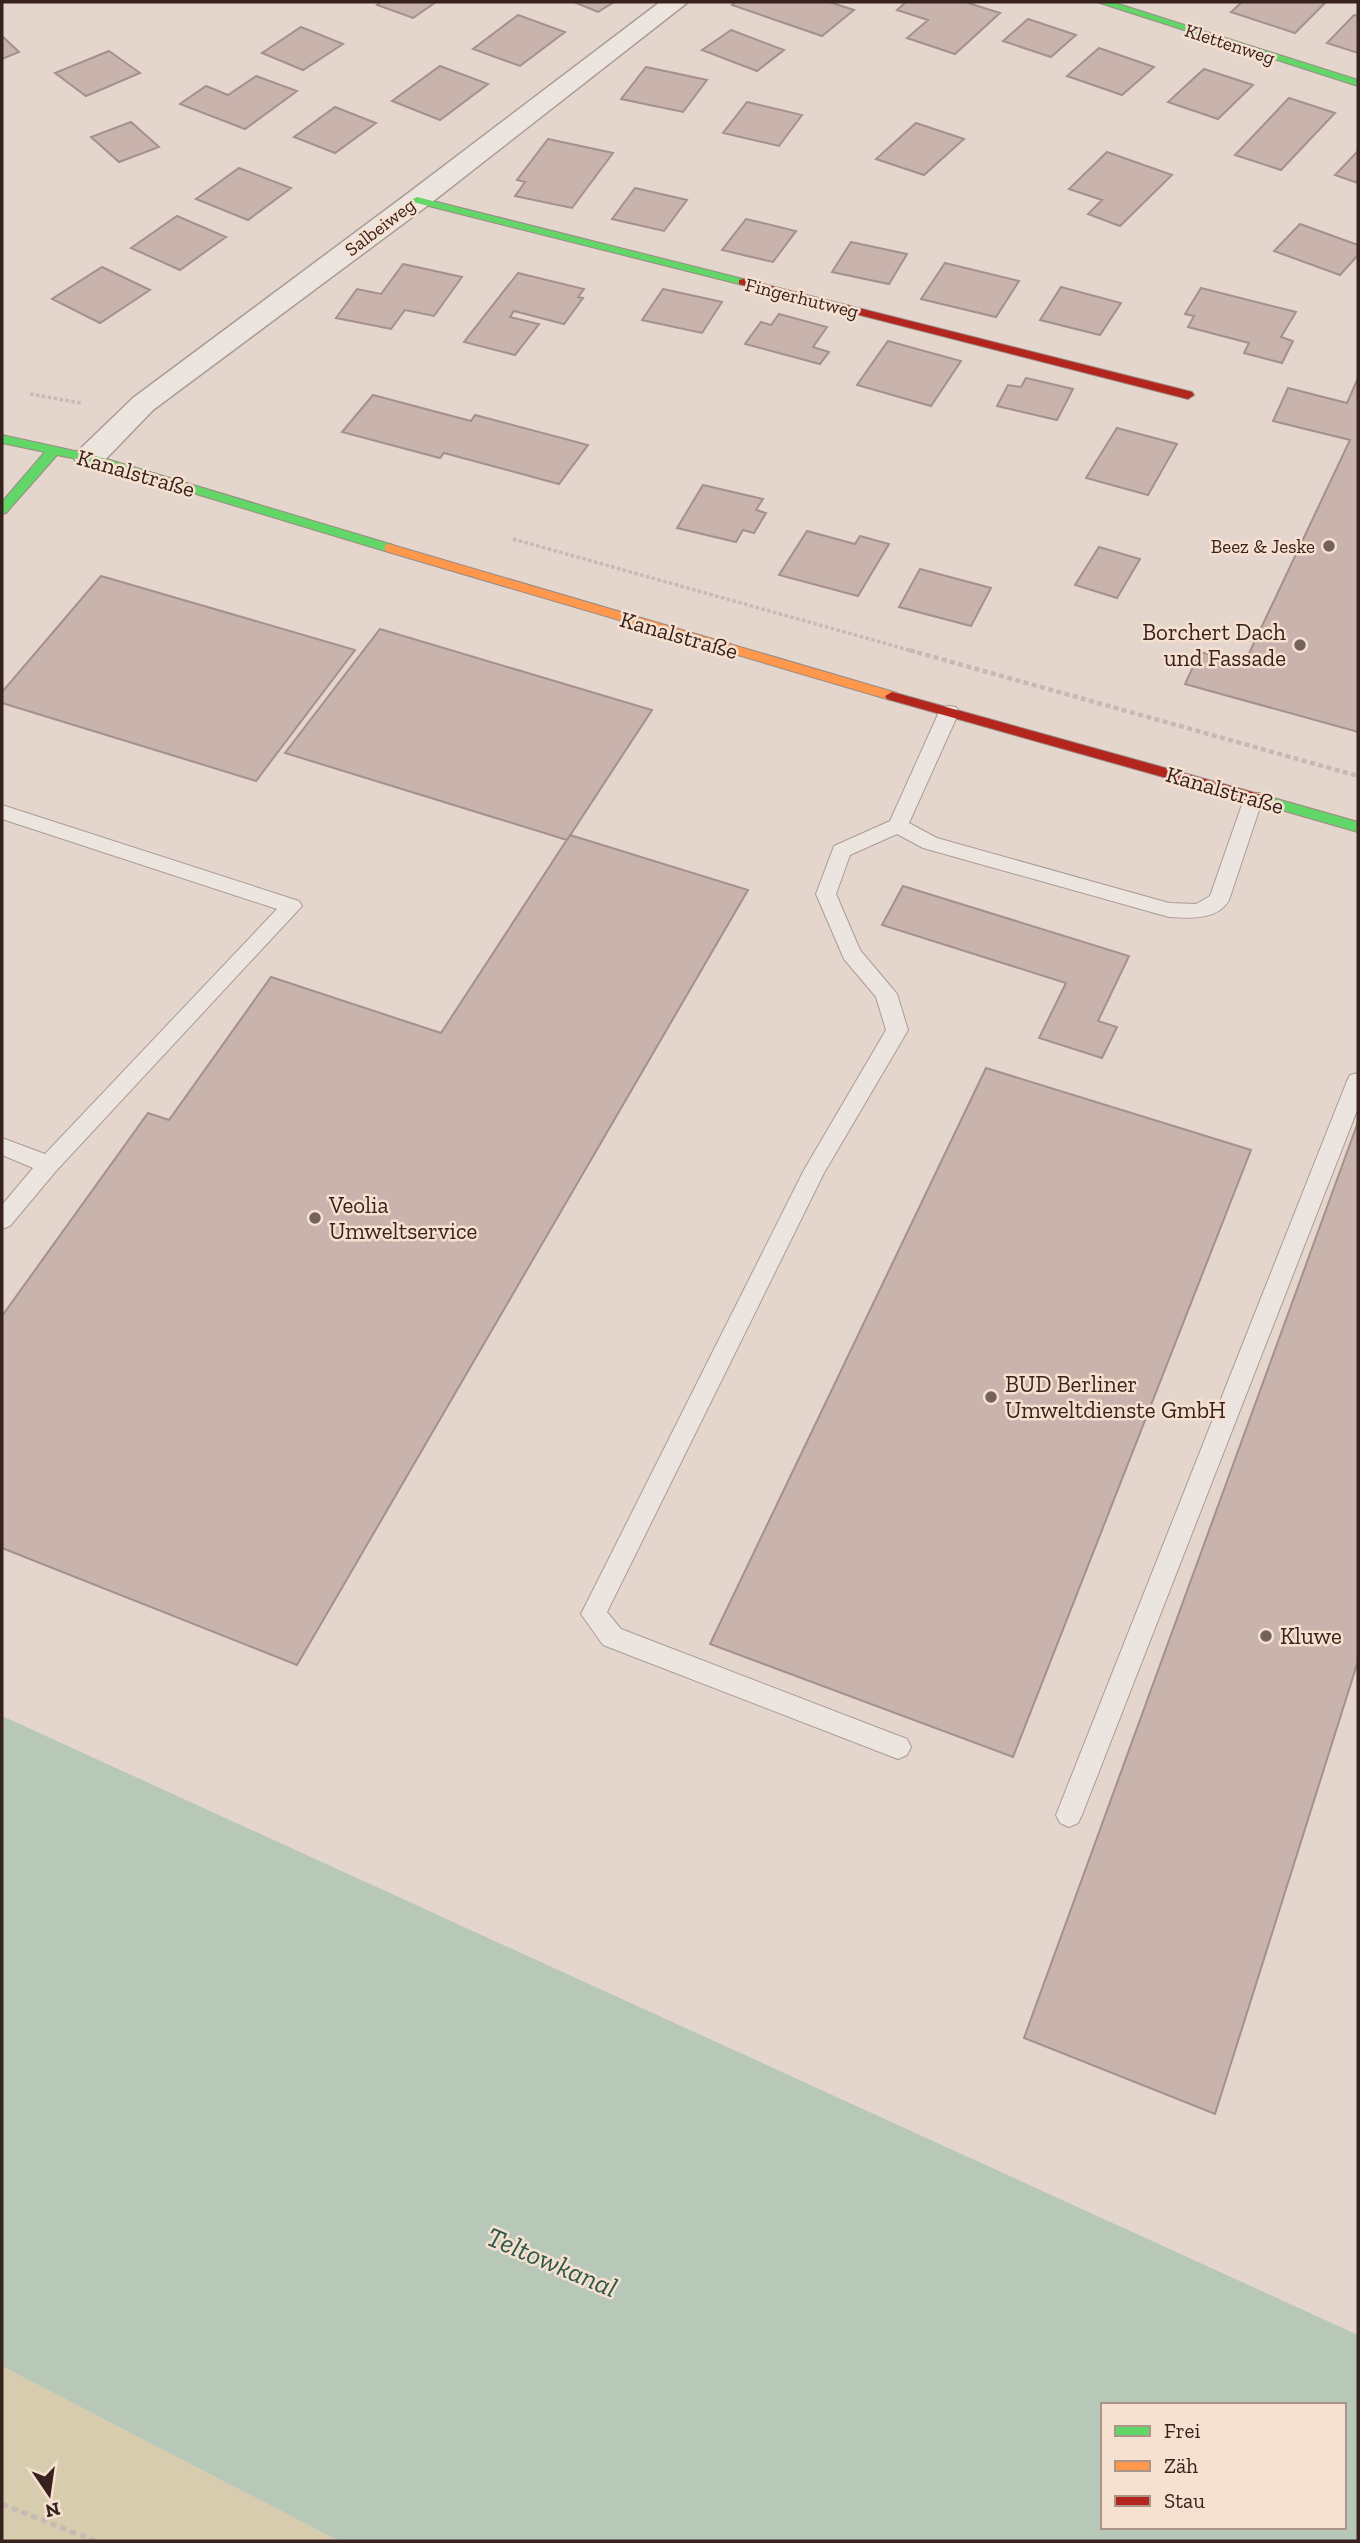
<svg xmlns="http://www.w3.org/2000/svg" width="1360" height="2543" viewBox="0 0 1360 2543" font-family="'Zilla Slab',serif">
	<rect width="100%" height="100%" fill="#e4d6cc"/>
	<path fill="#d7ccae" d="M2,2366L339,2541H2Z"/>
	<path fill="#b7c7b8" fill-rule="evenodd" d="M2,1716L1358,2335V2541H339L2,2366ZM1103,2405H1344V2527H1103Z"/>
	<path fill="#c8b3ad" stroke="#a5918b" stroke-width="2" d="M381,2H436L413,18L377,5Z
		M574,2H614L598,12Z
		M736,2H829L854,10L822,36L732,5Z
		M906,2H965L1000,13L955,54L907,38L928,20L897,10Z
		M1242,2H1326L1295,33L1231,12Z
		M518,15L565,32L520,66L473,49Z
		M1354,15L1358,16V53L1327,43Z
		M1028,19L1076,35L1051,57L1003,41Z
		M301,27L343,44L303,70L262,53Z
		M731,30L784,50L757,71L702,50Z
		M2,36L19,52L2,59Z
		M1099,48L1154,67L1122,95L1067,76Z
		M109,51L140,73L86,96L55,73Z
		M440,66L488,84L440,120L392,101Z
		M646,67L707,80L683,112L621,99Z
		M1204,69L1253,85L1218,119L1168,102Z
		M256,76L297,91L245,129L180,104L206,86L228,95Z
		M1289,98L1335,113L1281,170L1235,155Z
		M747,102L802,115L779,146L723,133Z
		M335,107L376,123L335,153L294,137Z
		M131,122L159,147L119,162L91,137Z
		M916,123L964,139L924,175L876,159Z
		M548,139L613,153L572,208L515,196L525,182L517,180Z
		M1358,151V183L1335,175Z
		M1107,152L1172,175L1120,226L1088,214L1102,200L1069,189Z
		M239,168L291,188L248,220L196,199Z
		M635,188L687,200L664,231L612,219Z
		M177,216L226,237L180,270L131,248Z
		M746,219L796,231L773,262L722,250Z
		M1300,224L1358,245V255L1340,275L1274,251Z
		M851,242L907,254L889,284L832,272Z
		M945,263L1019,281L996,317L921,299Z
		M403,264L462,277L434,316L405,310L391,329L336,318L357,289L381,294Z
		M102,267L150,290L100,323L52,299Z
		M518,273L584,289L578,297L583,298L564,324L514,311L510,317L539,324L515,355L464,342Z
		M1061,287L1121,303L1100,335L1040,320Z
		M1201,288L1296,312L1281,337L1293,341L1282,363L1244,353L1249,343L1188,327L1194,316L1185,314Z
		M663,289L722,302L702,333L642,320Z
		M779,314L827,327L813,347L829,352L820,364L745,344L761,322L771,325Z
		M888,341L961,361L931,406L857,385Z
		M1026,378L1073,389L1057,420L997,406L1008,385L1021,387Z
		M1358,378V732L1185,684L1200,652L1244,664L1350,440L1273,421L1288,388L1347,403Z
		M373,395L471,421L475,415L588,445L559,484L444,453L440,458L342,432Z
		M1117,428L1177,444L1148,495L1086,478Z
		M703,485L763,499L756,510L766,513L754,533L743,530L736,542L677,528Z
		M807,531L855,544L860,536L889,544L858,596L779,575Z
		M1099,547L1140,559L1117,598L1075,585Z
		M920,569L991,588L971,626L899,607Z
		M101,576L355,650L256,781L2,703V692Z
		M380,629L652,710L567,840L285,753Z
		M570,835L748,890L297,1665L2,1548V1316L148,1113L169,1120L271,977L441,1033Z
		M903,886L1129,956L1098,1021L1117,1027L1102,1058L1039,1038L1066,983L882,925Z
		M986,1068L1251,1150L1013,1757L710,1644Z
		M1358,1122V1661L1215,2114L1024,2038Z"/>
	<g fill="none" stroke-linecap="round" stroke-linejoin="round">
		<g stroke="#a99c96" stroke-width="2">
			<path id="lane" d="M949,706L956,707L959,712L909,823L937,838L1169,903L1196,904L1210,896L1246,793H1260L1263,798L1229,900C1217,921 1189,918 1169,917L923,848L897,834L850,855L836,894L860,950L897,994L908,1030L824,1173L607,1612L621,1629L907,1739L911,1747L907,1755L898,1759L603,1645L581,1614L804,1170L886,1030L876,997L844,959L816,894L834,846L890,821L939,712L942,707Z
				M2,805L299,901L302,906L56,1171L10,1226L2,1229V1205L33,1168L2,1155V1138L45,1154L277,909L2,819Z
				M1358,1073V1108L1082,1815L1078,1823L1069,1827L1060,1823L1056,1815L1347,1081L1350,1075Z"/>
		</g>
		<g stroke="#a99c96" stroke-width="3">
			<path id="street" d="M660,2H688L427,206L153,410L100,465L89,467L78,465L74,458L78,451L133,398L407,194Z"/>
		</g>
		<g stroke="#998b85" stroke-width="2">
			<path id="fast" d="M1097,2H1112L1358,80V86Z
				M417,197L747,280L749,282L743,285L413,202L411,200Z
				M2,435L93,455L393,545L395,548L393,551H385L87,461L57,455L6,513L2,514V502L45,452L2,443Z
				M1266,796L1358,822V832L1261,804L1259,801L1261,798Z"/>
		</g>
		<g stroke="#998b85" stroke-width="2">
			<path id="slow" d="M389,544L897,693L899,696L892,700L887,699L385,551V545Z"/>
		</g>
		<g stroke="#998b85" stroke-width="2">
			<path id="jam" d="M743,279L1192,392L1194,395L1188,399L739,284V280Z
				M892,692L1266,796L1273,801L1266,806L887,699L885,696Z"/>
		</g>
		<path stroke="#c5bab4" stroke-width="3.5" stroke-dasharray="3.5 2.5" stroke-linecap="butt" d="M30,394L81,403
			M513,539L916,652"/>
		<path stroke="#c5bab4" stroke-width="4.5" stroke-dasharray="5 3.5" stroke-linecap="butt" d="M909,650L1358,776"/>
		<path stroke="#c5bab4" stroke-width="5" stroke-dasharray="6 4.5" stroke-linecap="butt" d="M2,2504L95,2541"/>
		<use href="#lane" fill="#ece4de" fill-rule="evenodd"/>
		<use href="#street" fill="#ece4de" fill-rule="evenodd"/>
		<use href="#fast" fill="#63d668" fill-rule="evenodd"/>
		<use href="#slow" fill="#ff974d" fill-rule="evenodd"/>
		<use href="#jam" fill="#b3261e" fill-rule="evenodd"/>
	</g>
	<g fill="#74615a" stroke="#f6e1d1" stroke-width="2.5">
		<circle cx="1329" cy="546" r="7"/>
		<circle cx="1300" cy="645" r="7"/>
		<circle cx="315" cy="1218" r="7"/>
		<circle cx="991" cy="1397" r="7"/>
		<circle cx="1266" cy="1636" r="7"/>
	</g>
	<g text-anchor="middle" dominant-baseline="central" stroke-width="5" stroke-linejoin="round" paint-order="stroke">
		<g font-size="19" fill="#38221d" stroke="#f6e1d1">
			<text transform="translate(1230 44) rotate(18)">Klettenweg</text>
			<text transform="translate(380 227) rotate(-37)">Salbeiweg</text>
			<text transform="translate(802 298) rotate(14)">Fingerhutweg</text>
		</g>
		<g font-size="19" fill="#38221d" stroke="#f6e1d1" text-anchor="end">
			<text x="1315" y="546">Beez &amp; Jeske</text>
		</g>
		<g font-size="23" fill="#38221d" stroke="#f6e1d1">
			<text transform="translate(136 473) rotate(16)">Kanalstraße</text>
			<text transform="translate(679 635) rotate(16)">Kanalstraße</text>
			<text transform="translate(1225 790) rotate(16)">Kanalstraße</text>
		</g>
		<g font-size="23" fill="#38221d" stroke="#f6e1d1" text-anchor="start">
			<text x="1286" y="632" text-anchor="end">Borchert Dach<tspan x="1286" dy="26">und Fassade</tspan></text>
			<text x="329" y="1205">Veolia<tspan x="329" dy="26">Umweltservice</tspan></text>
			<text x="1005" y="1384">BUD Berliner<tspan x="1005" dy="26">Umweltdienste GmbH</tspan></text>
			<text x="1280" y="1636">Kluwe</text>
		</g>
		<g font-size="28" font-style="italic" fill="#2c5948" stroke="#f6e1d1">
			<text transform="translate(552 2262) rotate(23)">Teltowkanal</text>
		</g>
	</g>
	<rect width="1360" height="2543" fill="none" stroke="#38221d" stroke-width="7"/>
	<rect x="1101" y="2403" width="245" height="126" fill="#f6e1d1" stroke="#aa9589" stroke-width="2"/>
	<rect x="1115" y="2426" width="35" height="10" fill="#63d668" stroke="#aa9589" stroke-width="2"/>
	<text x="1164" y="2438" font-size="21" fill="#38221d">Frei</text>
	<rect x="1115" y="2461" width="35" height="10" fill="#ff974d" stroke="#aa9589" stroke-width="2"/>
	<text x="1164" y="2473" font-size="21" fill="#38221d">Zäh</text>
	<rect x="1115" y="2496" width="35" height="10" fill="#b3261e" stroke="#aa9589" stroke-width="2"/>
	<text x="1164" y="2508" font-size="21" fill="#38221d">Stau</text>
	<g transform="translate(49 2494) rotate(167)" stroke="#f6e1d1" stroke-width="5" paint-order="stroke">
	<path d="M0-5L12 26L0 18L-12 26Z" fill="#38221d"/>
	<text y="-10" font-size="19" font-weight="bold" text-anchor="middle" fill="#38221d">N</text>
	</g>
</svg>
